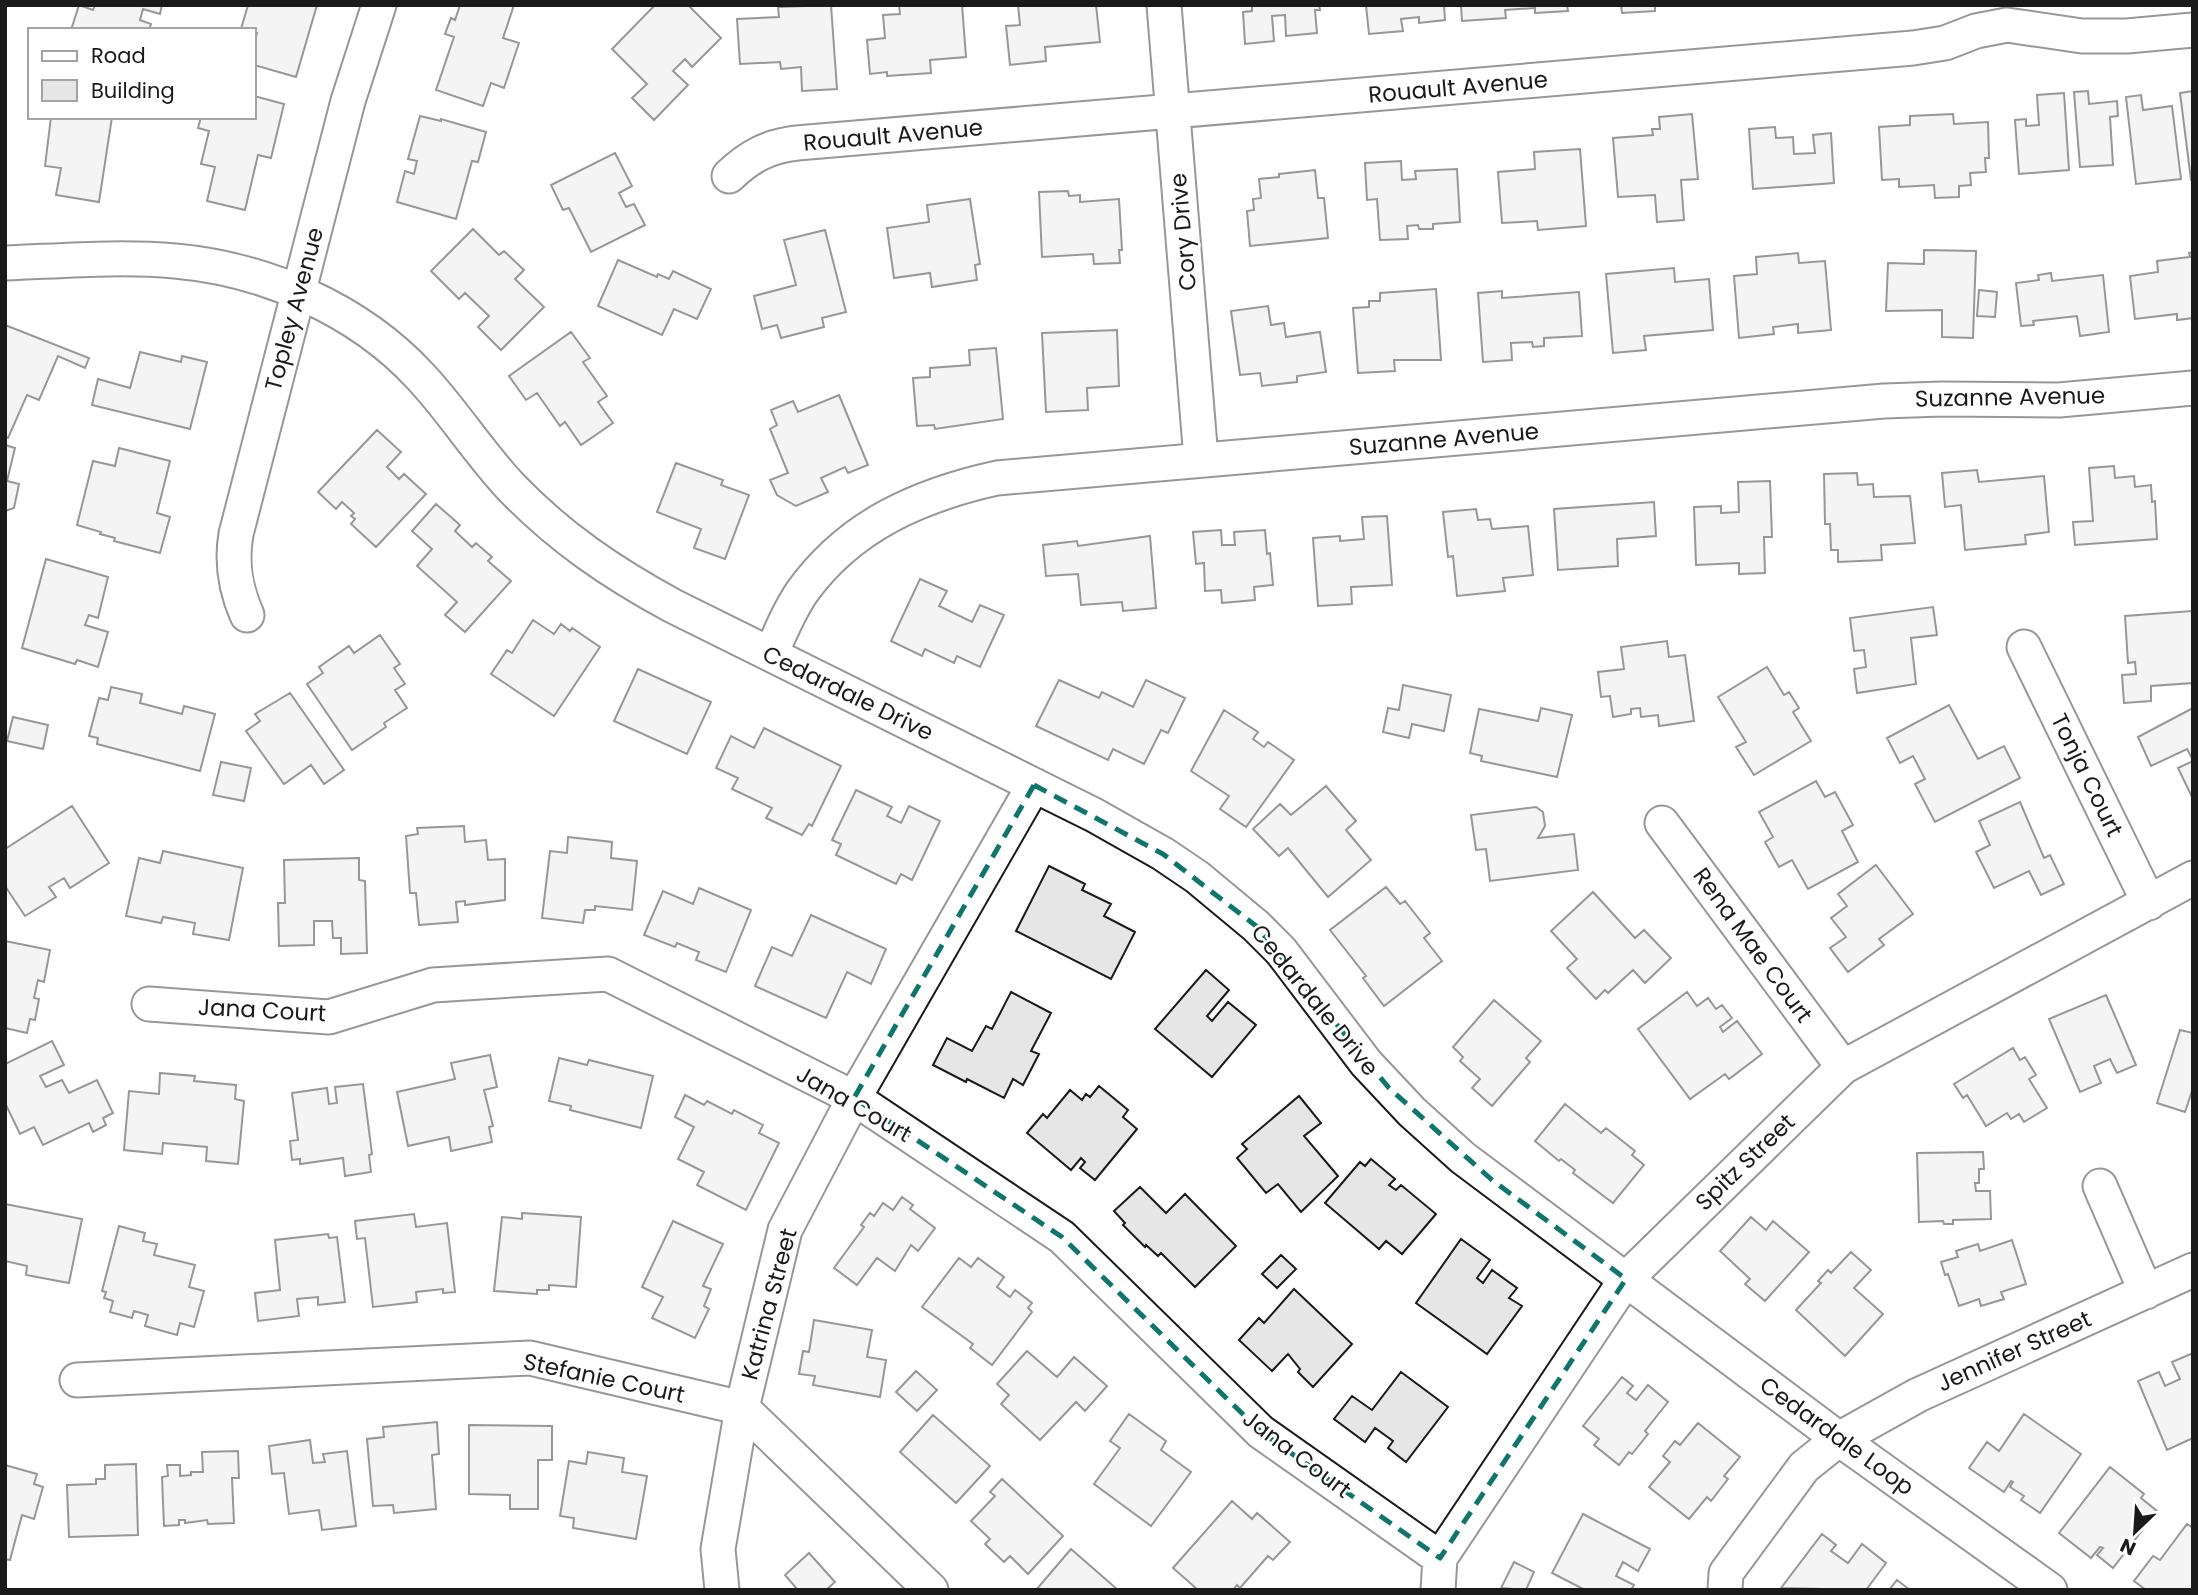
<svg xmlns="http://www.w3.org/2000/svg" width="2198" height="1595" viewBox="0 0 2198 1595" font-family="Poppins,sans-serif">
	<rect width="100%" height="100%" fill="#fff"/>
	<path fill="#e6e6e6" stroke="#1a1a1a" stroke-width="2" d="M79,5L93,10L95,5H162L160,14L143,9L140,20L151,24L149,30H71Z
		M248,5H317L296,77L254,65V46L257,33L254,32V30L241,29Z
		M460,5H514L503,38L519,43L504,88L491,83L483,106L436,90L454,37L445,34L451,18L455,20Z
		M655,5H688L721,38L692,67L685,59L673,71L688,85L654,120L632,98L647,84L612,49Z
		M831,5L837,89L802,91L801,67L781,69L780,62L740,64L737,19L779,17L778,7Z
		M899,5H962L966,57L930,60L931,73L887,76V72L870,74L867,40L885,38L883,15L900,14Z
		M1018,5H1096L1100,42L1045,47L1046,61L1010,65L1006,26L1020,25Z
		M1252,5H1319L1320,10H1315L1317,33L1286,36L1285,15L1272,16L1274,41L1245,44L1243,12L1252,11Z
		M1366,5H1444L1445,20L1419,23V17L1401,19L1403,31L1369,34Z
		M1461,5H1567L1568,11L1535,13V8L1505,10L1506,18L1462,21Z
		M1621,5H1655V11L1622,13Z
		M2088,91L2089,104L2117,101L2118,116L2110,117L2113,165L2080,167L2074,92Z
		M2193,91V180H2191L2180,93Z
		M2064,93L2069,170L2019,174L2015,120L2026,119V126L2039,125L2037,95Z
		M2141,95L2143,110L2172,106L2181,179L2136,184L2126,97Z
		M254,96L284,104L271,158L258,155L245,210L207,201L215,167L201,164L209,131L198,128L201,117H254Z
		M1692,114L1698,179L1681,180L1684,220L1657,222L1655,195L1618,197L1613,138L1653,135L1652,129H1660L1659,117Z
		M1953,114L1954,124L1988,122L1989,158H1985L1986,172L1970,173L1971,185L1959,186V197L1935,198L1934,185L1899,187V179L1882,180L1879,127L1910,125V116Z
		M420,116L441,121V119L486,132L478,162L472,161L456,219L397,202L405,171L414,174L417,161L408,159Z
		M51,117H112L99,202L56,195L61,168L45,166Z
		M1775,127L1776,138L1793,137L1794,154L1815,153L1813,135L1831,133L1834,183L1753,189L1749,129Z
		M1580,149L1586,226L1538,230L1537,221L1502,223L1498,172L1535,169L1534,152Z
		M615,153L632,186L619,193L626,207L634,204L645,225L591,252L569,208L563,210L551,185Z
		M1401,161L1402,180L1416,179L1415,171L1457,169L1460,222L1433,224V229H1419L1418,225L1407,226L1408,239L1380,240L1377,199L1367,200L1365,163Z
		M1315,170L1318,198H1324L1328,238L1250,246L1247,211L1254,210L1253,199L1261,198L1259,179L1279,177V174Z
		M1068,191L1069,196L1080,195V202L1119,199L1122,250H1119L1120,263L1094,264L1093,254L1042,257L1039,192Z
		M970,199L980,264L975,265L977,280L932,287L930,273L894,278L887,228L929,222L927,205Z
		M473,229L499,255L504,251L524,270L515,279L544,307L501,350L478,327L489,316L465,293L459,299L431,271Z
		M825,230L846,312L822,318L824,327L781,338L777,325L762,329L754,296L796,285L784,240Z
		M1924,250L1976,251L1973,338L1942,337V310L1886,311L1888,263L1924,264Z
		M2193,252V318L2177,320V314L2135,319L2130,276L2158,272L2157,261L2190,257L2189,253Z
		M1798,253L1799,263L1825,261L1831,330L1798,333V324L1773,327L1774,334L1739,338L1734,276L1757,274L1756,257Z
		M618,260L657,277L658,274L669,279L673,271L711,289L697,319L674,309L662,335L598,306Z
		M1674,268L1675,282L1709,279L1713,330L1644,336L1646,350L1613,353L1606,274Z
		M2051,273L2052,281L2103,275L2109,332L2080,336L2077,316L2033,321L2034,325L2021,326L2016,283L2039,280L2038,275Z
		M1436,289L1441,360H1394L1395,371L1358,373L1353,308L1369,307V301H1380V293Z
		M1979,290L1997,292L1995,317L1977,316Z
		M1502,291V298L1579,292L1582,336L1544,338V346L1533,347L1532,342L1511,343L1512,360L1483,362L1478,293Z
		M1268,306L1271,325L1284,323L1286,337L1320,332L1326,372L1297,376V382L1262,386L1260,373L1240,375L1231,311Z
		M5,325L89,358L85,368L58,356L39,400L27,395L8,438L5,437Z
		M1117,330L1119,386L1087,388L1088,410L1046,412L1042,333Z
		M571,332L590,358L583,362L607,396L598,402L613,423L581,445L565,422L560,426L537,393L526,400L509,376Z
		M996,348L1003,419L935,429L934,425L917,426L913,378L930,377V368L970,365L969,350Z
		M140,352L181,362L182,356L207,362L190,429L92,405L98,379L130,388Z
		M839,395L868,465L848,473L845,467L821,478L828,492L796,506L777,495L770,480L788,473L770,429L777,425L771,410L793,401L798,412Z
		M377,430L401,452L387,467L399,479L404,474L426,494L376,547L351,524L355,519L351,516L354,513L342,502L336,509L318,492Z
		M5,445L15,448L7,481L19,484L14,508L5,511Z
		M119,448L170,461L157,513L170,517L160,553L114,541L115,538L100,534L101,532L77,525L93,461L115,466Z
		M676,463L723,480L721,485L749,495L725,559L694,548L701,529L657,512Z
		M2114,466L2115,478L2134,476L2135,487L2151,485L2152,502L2155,501L2157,539L2075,545L2073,522L2093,521L2089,468Z
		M1977,470L1979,482L2044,476L2049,532L2025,535L2026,544L1965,550L1961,505L1945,507L1942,473Z
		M1857,473L1858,485L1873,484L1874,497L1910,496L1915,543L1881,545L1882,560L1838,562V550H1831L1830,524H1825L1824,474Z
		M1770,481L1772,537H1764L1765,573L1739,574V563L1696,565L1694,507L1721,506V513L1739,512L1738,482Z
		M1654,502L1656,536L1617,539L1618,566L1558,570L1554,509Z
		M436,504L460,525L455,531L472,547L476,543L492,557L488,561L511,581L465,632L445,615L457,602L417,566L432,549L412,531Z
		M1476,509L1478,520L1490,519L1492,529L1528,526L1533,575L1503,578L1505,591L1457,596L1453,556L1448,557L1443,512Z
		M1387,516L1392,585L1351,587L1352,604L1318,606L1313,538L1340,536V541L1364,539L1362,517Z
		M1221,530L1222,545H1235L1234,532L1265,530L1267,554L1270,553L1273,585L1254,587L1255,600L1222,603L1221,590L1205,591L1204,563L1196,564L1193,532Z
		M1150,536L1156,608L1123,611L1122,602L1081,605L1078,574L1046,576L1043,545L1077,541L1078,546Z
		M46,559L108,577L98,618L89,615L85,625L108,632L98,667L77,660L75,664L22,648Z
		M920,579L947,591L939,606L972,622L980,605L1004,615L980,667L957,656L954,663L925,649L922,656L891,641Z
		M1933,607L1937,635L1911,638L1916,684L1857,693L1854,669L1866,667L1864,650L1854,651L1850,618Z
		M2192,611L2193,683L2151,686V701L2124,703L2122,675L2136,674L2135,662L2128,663L2125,616Z
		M533,620L554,634L561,624L570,631L572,628L600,647L554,716L491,674L507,650L512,653Z
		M380,635L400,664L394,668L405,684L395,690L407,708L384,723L386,727L352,750L307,684L323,673L319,667L349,646L354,653Z
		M1667,641L1669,657L1685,655L1694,721L1659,726L1658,715L1641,717L1640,708L1631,709V714L1613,717L1610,696L1601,697L1598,672L1624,669L1621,647Z
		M1767,667L1784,695L1789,692L1799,708L1793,712L1811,741L1754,775L1736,747L1746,742L1718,697Z
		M638,669L711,702L687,754L614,721Z
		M1059,680L1099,698L1102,692L1133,707L1146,680L1185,698L1168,733L1161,730L1144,764L1113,749L1108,760L1036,726Z
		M1403,685L1451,695L1444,731L1412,724L1409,738L1383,732L1388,708L1399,710Z
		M111,687L142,694L140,703L182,714L184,706L215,714L200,771L97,744L98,738L89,736L99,698L108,700Z
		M290,693L344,770L324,784L311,765L284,784L246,731L260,721L255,714Z
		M1949,705L1978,759L2004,746L2020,778L1935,822L1915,784L1925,779L1913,756L1900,763L1887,738Z
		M1541,708L1572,715L1557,777L1481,761L1482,756L1470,753L1479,709L1538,721Z
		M2193,708V760L2187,749L2151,766L2138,737Z
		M1224,710L1258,732L1253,739L1264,747L1268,742L1294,760L1246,827L1220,809L1229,796L1191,771Z
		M13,717L48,725L43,749L7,741Z
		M764,728L841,766L812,826L809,824L802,835L766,818L772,808L732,789L738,778L716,768L731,736L754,748Z
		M2193,761V799L2178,768Z
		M221,762L251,768L244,801L213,795Z
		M1816,781L1825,797L1835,792L1853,825L1842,831L1858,862L1808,889L1792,860L1779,867L1765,842L1773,837L1759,812Z
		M1326,786L1356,821L1346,830L1371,860L1328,897L1288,848L1279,856L1253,829L1280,804L1291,815Z
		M856,790L892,807L887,816L901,823L909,806L940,821L912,880L901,874L896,884L836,855L841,844L832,840Z
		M2020,802L2044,858L2050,855L2064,884L2041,895L2029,871L1994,888L1976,852L1990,845L1979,821Z
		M72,806L109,863L70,888L64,878L49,887L56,897L25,916L5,886V849Z
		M1536,807L1543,812L1545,826L1538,838L1574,834L1578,870L1490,881L1486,849L1476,850L1471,815Z
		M464,826L465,842L486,840L488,860L505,859V900L465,905V901L456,902L458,922L419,925L416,893H410L406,836L418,834L417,828Z
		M568,837L612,842L611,858L637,861L632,910L595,906V910H585L583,923L542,918L550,851L567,853Z
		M163,851L243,868L229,940L193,934L195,923L163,917L161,923L126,916L139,858L160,863Z
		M359,858V880L365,881L367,953L341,954V938H333L332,921H314V945L279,946L278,903H285L284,860Z
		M1876,865L1913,914L1879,939L1884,945L1848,972L1830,948L1846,937L1831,918L1847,906L1838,894Z
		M1049,866L1085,884L1082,890L1111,904L1104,916L1135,932L1111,979L1016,931Z
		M1386,887L1400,904L1405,901L1430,933L1424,938L1442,961L1384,1006L1363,978L1366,976L1330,930Z
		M699,888L751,910L726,972L696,960L699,952L677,943L675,947L644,935L663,891L693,904Z
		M1593,892L1635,938L1644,930L1671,958L1645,983L1633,970L1608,993L1605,990L1596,999L1567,968L1577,959L1551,931Z
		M811,915L886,949L871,984L847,972L826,1018L755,986L772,947L792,956Z
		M5,941L50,950L44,982L38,980L34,998L39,999L35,1020L30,1019L27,1033L5,1028Z
		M1206,970L1229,990L1207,1016L1212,1021L1228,1002L1256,1025L1212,1077L1155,1029Z
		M1011,992L1051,1013L1031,1051L1039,1054L1023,1085L1013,1079L1004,1098L967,1079L966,1082L933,1065L947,1038L972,1051L986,1026L992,1029Z
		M1687,992L1697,1006L1708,998L1716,1009L1722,1005L1732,1018L1720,1027L1723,1032L1737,1021L1762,1054L1729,1079L1725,1074L1690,1099L1638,1029Z
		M2106,995L2136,1065L2117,1073L2110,1059L2094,1066L2101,1083L2080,1092L2049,1019Z
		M1494,1000L1541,1041L1526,1058L1530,1062L1492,1106L1472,1088L1480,1079L1460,1061L1463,1057L1453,1047Z
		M2180,1030L2193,1033V1088L2185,1112L2157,1103Z
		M52,1041L64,1065L40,1076L46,1087L62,1080L69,1093L97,1080L113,1113L103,1118L106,1125L93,1132L89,1123L43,1145L34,1127L20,1134L5,1103V1064Z
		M2013,1048L2020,1060L2025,1057L2036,1075L2029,1079L2047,1108L2024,1122L2019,1114L2011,1119L2007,1113L1986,1126L1967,1095L1963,1098L1954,1084Z
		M490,1055L497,1087L484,1090L493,1126L489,1127L492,1142L451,1151L449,1137L408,1146L397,1092L455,1079L451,1063Z
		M559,1058L587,1065L589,1060L653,1076L641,1128L570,1110L571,1106L549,1101Z
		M160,1073L195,1076L194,1081L236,1085L235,1099L244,1101L238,1164L206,1161L207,1147L163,1143L162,1154L124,1150L129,1091L159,1094Z
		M363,1084L372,1154L369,1155L371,1172L345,1176L343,1158L300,1164V1159L292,1160L290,1141L298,1140L292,1093L327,1088L329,1104L337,1103L335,1087Z
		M1099,1086L1128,1110L1123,1117L1137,1129L1095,1180L1080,1168L1085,1162L1081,1158L1071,1170L1027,1133L1043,1114L1047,1118L1070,1090L1082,1100L1086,1094L1090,1097Z
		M685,1095L704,1105L707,1101L732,1114L734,1110L763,1125L759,1133L779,1143L746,1210L697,1185L704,1172L678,1159L694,1127L675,1117Z
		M1299,1096L1321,1123L1304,1136L1338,1176L1301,1212L1278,1184L1266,1193L1237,1158L1247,1149L1242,1144Z
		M1565,1104L1601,1133L1606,1128L1635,1151L1632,1155L1644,1165L1613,1203L1573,1173L1575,1170L1561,1159L1559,1161L1535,1141Z
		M1983,1152L1984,1169H1979V1183H1975L1976,1191H1990L1991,1219L1953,1220V1224H1944L1943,1221L1919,1222L1917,1153Z
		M1371,1159L1395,1179L1389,1185L1396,1190L1401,1185L1436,1214L1402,1254L1386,1241L1379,1249L1325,1203L1360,1162L1365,1166Z
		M1140,1187L1166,1213L1185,1194L1236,1246L1195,1287L1161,1253L1158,1256L1146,1245L1145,1247L1123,1225L1125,1223L1114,1211Z
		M902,1197L913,1205L910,1209L935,1228L918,1251L911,1245L895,1271L877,1258L857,1285L834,1268L864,1227L861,1225L870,1213L874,1216L883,1203L893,1210Z
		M5,1204L82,1219L69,1283L26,1275L27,1266L5,1261Z
		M522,1213L581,1217L576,1287L549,1285V1290H537V1294L494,1291L502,1217L522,1219Z
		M414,1214L416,1227L447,1223L455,1292L443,1293V1289L416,1292L417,1302L373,1307L365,1238L357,1239L355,1221Z
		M1751,1217L1766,1230L1773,1221L1809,1252L1765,1301L1745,1284L1750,1279L1720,1251Z
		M673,1221L723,1244L703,1286L711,1289L704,1306L709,1309L695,1338L652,1318L663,1297L642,1287Z
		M119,1226L145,1233L143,1241L157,1244L154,1255L195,1265L189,1287L204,1291L194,1327L180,1323L177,1335L145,1326L148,1315L134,1311L132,1318L110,1312L113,1301L104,1298L106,1292L102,1291Z
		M328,1234L329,1238L337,1237L345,1302L318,1305V1297L297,1299L299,1316L258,1321L255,1293L280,1290L275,1240Z
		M1461,1239L1490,1260L1477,1278L1483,1283L1492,1270L1517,1288L1509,1298L1522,1306L1487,1354L1416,1303Z
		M2012,1240L2026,1284L2001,1292L2004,1299L1981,1306L1979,1299L1959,1306L1948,1274L1945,1275L1941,1262L1958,1257L1956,1251L1978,1244L1980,1251Z
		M1851,1252L1871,1270L1854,1288L1883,1314L1845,1356L1796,1310L1821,1283L1818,1281L1828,1270L1831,1273Z
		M1281,1255L1296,1269L1277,1288L1262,1274Z
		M959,1258L971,1267L978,1258L1004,1277L997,1287L1010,1297L1015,1290L1032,1303L1028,1308L1032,1312L992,1365L970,1348L973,1344L922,1307Z
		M1294,1289L1352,1344L1313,1387L1298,1372L1300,1369L1288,1354L1272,1371L1239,1340L1259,1318L1264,1323Z
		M814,1320L872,1330L867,1357L886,1360L880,1397L813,1385L815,1376L799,1374L803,1351L809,1352Z
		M1027,1351L1057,1377L1074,1357L1107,1386L1085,1411L1076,1402L1040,1440L1001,1404L1009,1395L997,1384Z
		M2193,1353V1438L2167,1450L2138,1381L2159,1372L2165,1386L2180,1379L2172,1362Z
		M916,1371L937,1390L917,1411L896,1392Z
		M1401,1372L1448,1407L1406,1462L1388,1448L1393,1441L1375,1428L1365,1442L1334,1419L1352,1396L1372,1410Z
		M1622,1377L1633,1386L1627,1393L1636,1400L1648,1385L1668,1402L1645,1431L1648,1434L1632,1454L1629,1452L1619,1465L1594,1445L1599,1439L1583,1426Z
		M1129,1414L1166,1441L1161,1450L1191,1472L1151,1526L1094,1484L1120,1448L1110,1441Z
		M2024,1414L2081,1454L2040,1513L2021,1500L2024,1496L2010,1487L2013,1482L2011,1481L2004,1492L1969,1468L1987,1442L1999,1451Z
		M933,1415L990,1466L956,1503L900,1452Z
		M437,1422L439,1454L432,1455L436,1509L394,1513L393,1505L373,1506L367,1439L384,1437L383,1427Z
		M1698,1423L1740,1457L1724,1476L1728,1479L1711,1501L1707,1497L1689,1519L1649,1487L1670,1462L1663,1456L1675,1441L1680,1445Z
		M469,1425L552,1426V1460H538V1509H510V1495L469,1494Z
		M310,1440L313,1463L325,1462L323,1454L347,1451L356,1526L322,1530L319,1510L289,1514L284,1473L272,1474L269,1446Z
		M238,1451L239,1478H232L234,1523L208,1524L207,1520L185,1523V1520H179V1525L164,1526L162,1477L168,1476L167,1465H180V1476L191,1475V1472H203L202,1452Z
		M588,1452L624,1458L622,1472L647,1476L636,1539L573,1528L574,1518L560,1516L569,1461L586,1464Z
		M136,1464L138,1535L69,1537L67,1485L96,1484V1479H105V1465Z
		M5,1465L37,1474L34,1484L43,1487L34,1519L22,1515L10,1560L5,1559Z
		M2110,1467L2144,1494L2141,1498L2157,1511L2113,1568L2097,1555L2103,1548L2100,1547L2091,1558L2059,1533Z
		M1002,1479L1063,1536L1028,1574L1010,1556L1004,1562L985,1544L990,1539L971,1521L995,1496L990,1492Z
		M1232,1501L1252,1519L1257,1513L1290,1542L1273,1560L1268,1556L1240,1588L1237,1585L1233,1590H1198L1173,1568Z
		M1583,1514L1650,1549L1638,1571L1623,1562L1616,1576L1634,1585L1631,1590H1585L1552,1573Z
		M2187,1524L2193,1528V1590H2146L2134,1581L2153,1556L2160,1560Z
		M1822,1534L1836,1545L1831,1551L1848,1563L1862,1544L1886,1563L1866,1590L1781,1588Z
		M1071,1549L1118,1590H1036Z
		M809,1553L835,1582L826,1590H796L797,1589L785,1575Z
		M1514,1562L1534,1572L1526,1590L1501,1588Z
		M1897,1580L1910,1590H1889Z"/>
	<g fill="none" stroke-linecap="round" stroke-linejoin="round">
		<g stroke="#1a1a1a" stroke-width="37">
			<path id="minor" d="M1164,5L1201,459
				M729,176C750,156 769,146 797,143L1913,48L1945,43L1976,31L2007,25L2082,36H2127L2193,30
				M5,263C61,261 119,256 175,261C265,269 358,309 420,376C453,411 478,452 511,487C559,537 612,573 673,606L1094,815L1163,854L1197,877L1256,926L1281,951L1366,1063L1412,1112L1463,1158L1839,1439L2050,1590
				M247,615C235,588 231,563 236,534L348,101L379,5
				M2024,647L2149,903
				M771,654C780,633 789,611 802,592C850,525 920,495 997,478L1884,401L1942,399L2059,400L2193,388
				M1662,823L1843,1067
				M149,1004L329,1017L433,985L608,974L854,1098L1062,1237L1261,1432L1440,1558
				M2100,1186L2146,1292
				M77,1380L530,1358L742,1408L931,1590
				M722,1590L718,1549L742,1408L785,1230L854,1098L1034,785
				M1438,1590L1440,1558L1626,1279L1843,1067L2193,878
				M1725,1590L1726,1573L1804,1467L1839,1439L1918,1395L2193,1270"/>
		</g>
		<use href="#minor" stroke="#fff" stroke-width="33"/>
	</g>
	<path d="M0 0H2198V1595H0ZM1034,785L1163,854L1256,926L1389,1088L1492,1180L1626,1279L1440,1558L1261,1432L1062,1237L854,1098Z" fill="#fff" fill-opacity=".55" fill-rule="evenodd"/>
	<path fill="none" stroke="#0f766e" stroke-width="5" stroke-dasharray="14 9" stroke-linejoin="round" d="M1034,785L1163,854L1256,926L1389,1088L1492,1180L1626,1279L1440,1558L1261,1432L1062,1237L854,1098Z"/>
	<g text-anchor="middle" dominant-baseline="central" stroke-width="5" stroke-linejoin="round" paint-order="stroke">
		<g font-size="23" fill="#1a1a1a" stroke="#fff">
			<text transform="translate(1458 87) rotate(-5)">Rouault Avenue</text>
			<text transform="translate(893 135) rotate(-5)">Rouault Avenue</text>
			<text transform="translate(1183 232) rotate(-95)">Cory Drive</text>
			<text transform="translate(294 309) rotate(-75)">Topley Avenue</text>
			<text transform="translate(2010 397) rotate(-1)">Suzanne Avenue</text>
			<text transform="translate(1444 439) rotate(-5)">Suzanne Avenue</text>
			<text transform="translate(848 693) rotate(26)">Cedardale Drive</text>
			<text transform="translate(2087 775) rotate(64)">Tonja Court</text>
			<text transform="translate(1753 945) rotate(54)">Rena Mae Court</text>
			<text transform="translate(1315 1000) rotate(51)">Cedardale Drive</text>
			<text transform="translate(262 1010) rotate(3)">Jana Court</text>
			<text transform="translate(854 1104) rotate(30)">Jana Court</text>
			<text transform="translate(1745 1162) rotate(-44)">Spitz Street</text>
			<text transform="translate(769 1304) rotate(-75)">Katrina Street</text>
			<text transform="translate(2014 1351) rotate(-24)">Jennifer Street</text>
			<text transform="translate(604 1378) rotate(12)">Stefanie Court</text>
			<text transform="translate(1837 1436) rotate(36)">Cedardale Loop</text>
			<text transform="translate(1297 1454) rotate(37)">Jana Court</text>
		</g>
	</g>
	<rect width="2198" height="1595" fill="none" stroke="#1a1a1a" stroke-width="14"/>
	<rect x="28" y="28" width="228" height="91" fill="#ffffff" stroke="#a3a3a3" stroke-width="2"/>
	<rect x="42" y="51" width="35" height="10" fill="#ffffff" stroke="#a3a3a3" stroke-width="2"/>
	<text x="91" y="63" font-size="21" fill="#1a1a1a">Road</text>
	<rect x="42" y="80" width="35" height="21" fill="#e6e6e6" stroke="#a3a3a3" stroke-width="2"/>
	<text x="91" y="98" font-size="21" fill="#1a1a1a">Building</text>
	<g transform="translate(2135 1532) rotate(205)" stroke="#ffffff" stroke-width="5" paint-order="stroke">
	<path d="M0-5L12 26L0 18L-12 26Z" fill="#1a1a1a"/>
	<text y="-10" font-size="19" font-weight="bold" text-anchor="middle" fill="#1a1a1a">N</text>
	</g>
</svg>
